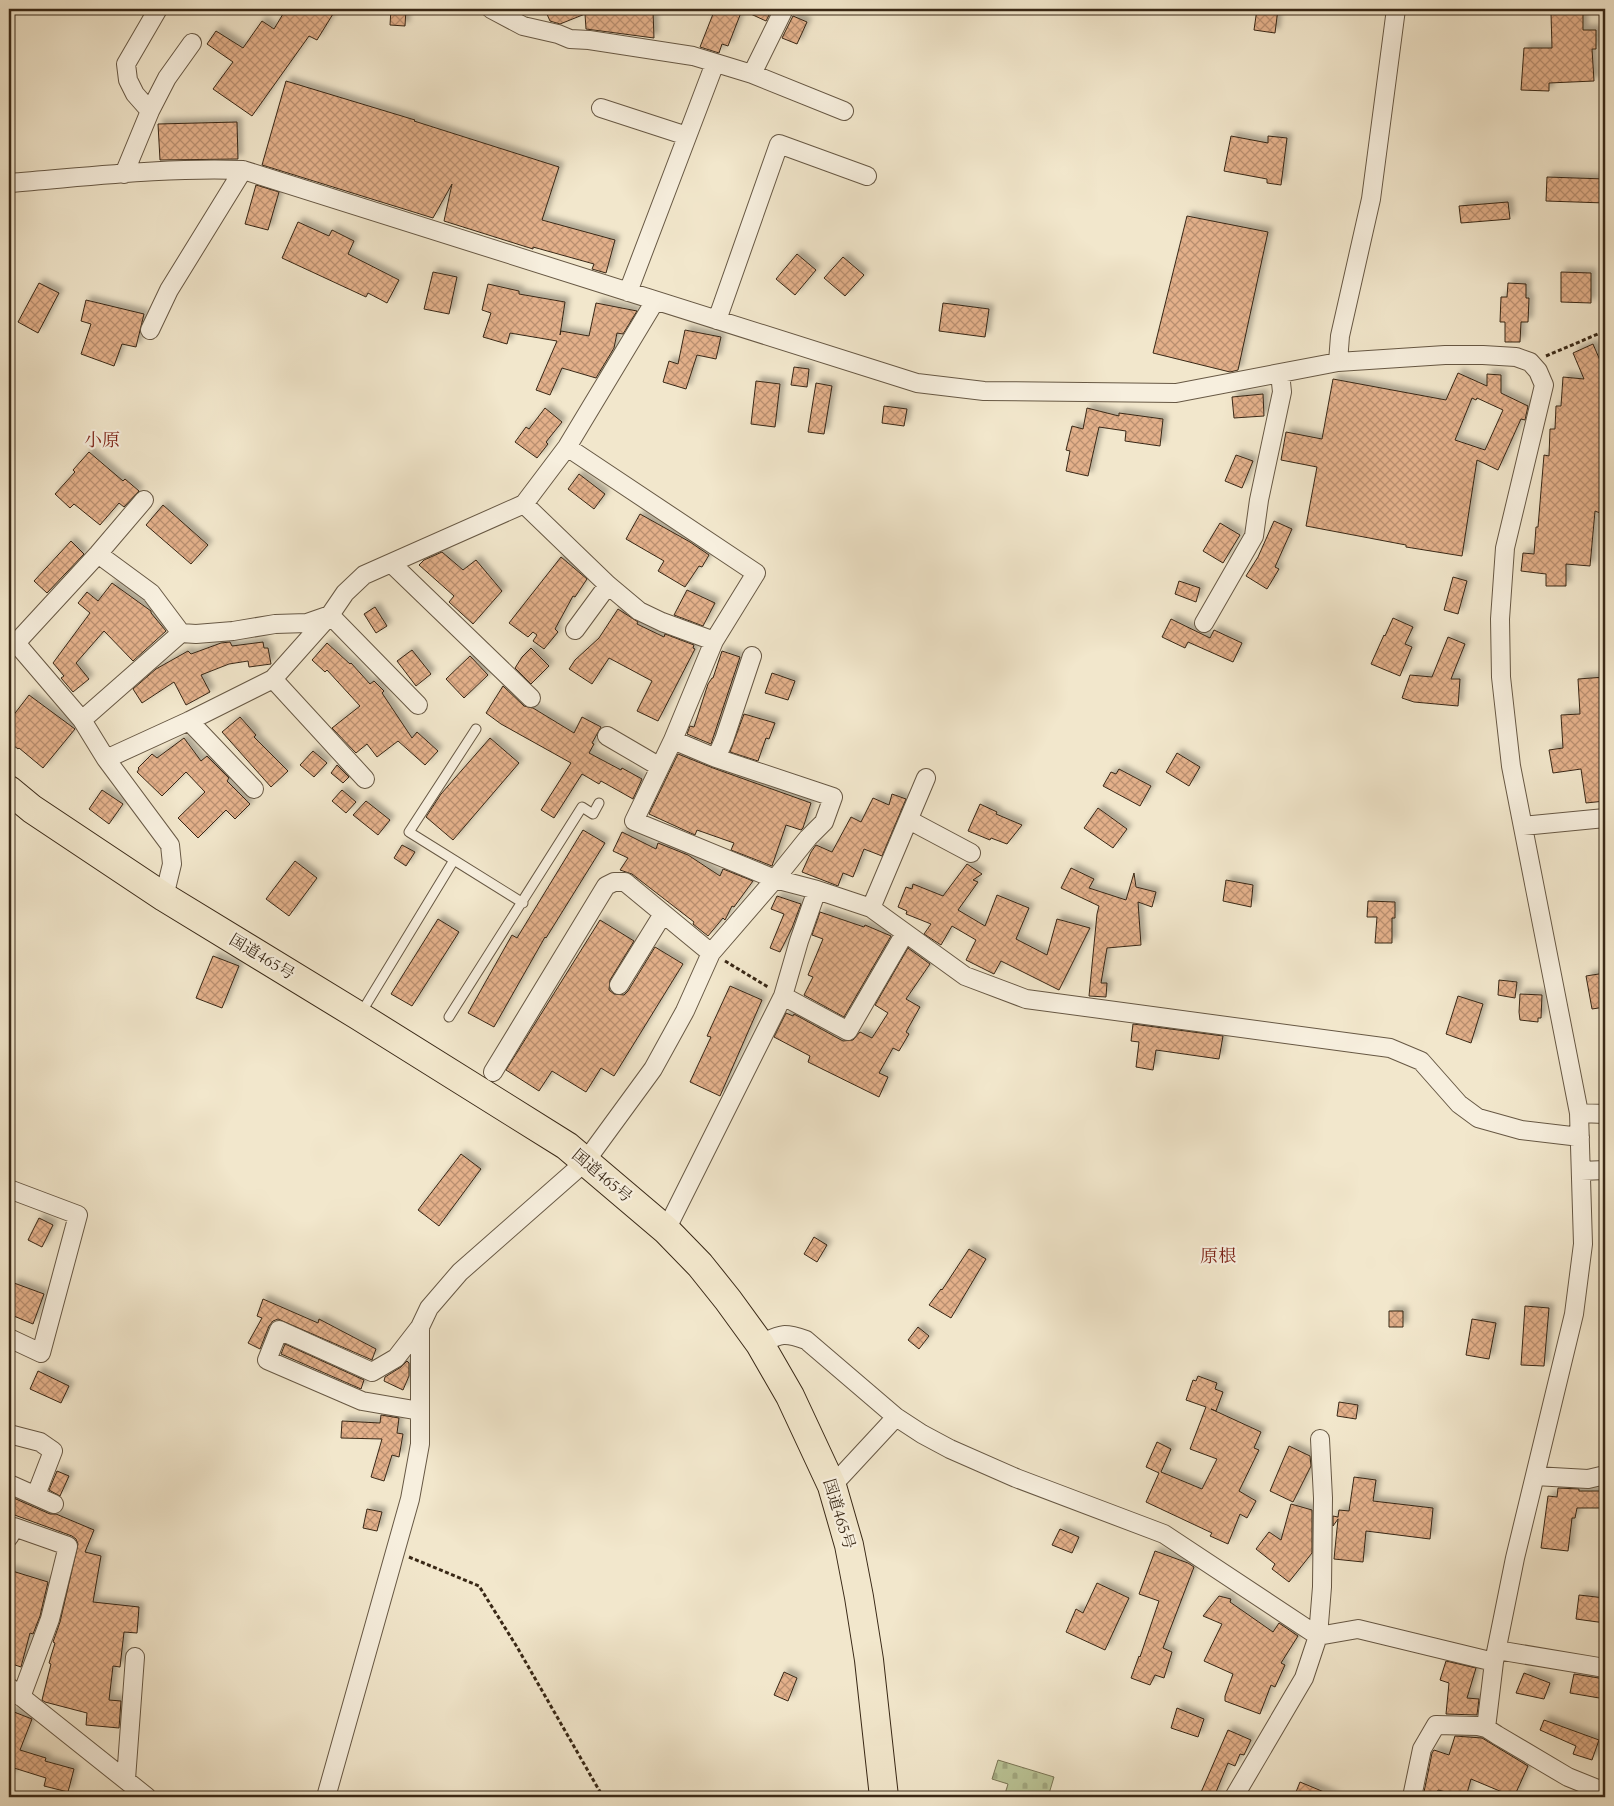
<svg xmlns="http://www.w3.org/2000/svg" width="1614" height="1806" viewBox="0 0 1614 1806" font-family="Cardo,'Noto Serif JP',serif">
	<defs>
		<pattern id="cemetery-stones" width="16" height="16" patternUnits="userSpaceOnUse" patternTransform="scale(1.25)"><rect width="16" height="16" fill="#bbc597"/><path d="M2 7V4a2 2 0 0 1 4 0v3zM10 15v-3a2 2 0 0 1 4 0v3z" fill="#a2a981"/></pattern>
		<pattern id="building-cross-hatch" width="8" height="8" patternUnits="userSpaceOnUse" patternTransform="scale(1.25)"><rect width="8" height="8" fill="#e3b08a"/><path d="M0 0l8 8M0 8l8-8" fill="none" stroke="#b98f70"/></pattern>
		<filter id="shadow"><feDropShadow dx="4.5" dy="-4.5" stdDeviation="2.5" flood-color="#0004"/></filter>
	</defs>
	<rect width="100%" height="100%" fill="#f2e7cc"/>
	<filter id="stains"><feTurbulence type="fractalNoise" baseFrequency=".004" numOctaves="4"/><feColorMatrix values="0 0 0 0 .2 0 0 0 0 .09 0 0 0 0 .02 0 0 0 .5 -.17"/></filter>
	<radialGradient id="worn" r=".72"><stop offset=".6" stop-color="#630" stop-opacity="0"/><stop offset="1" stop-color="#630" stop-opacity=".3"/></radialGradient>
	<path fill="url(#cemetery-stones)" stroke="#7a7656" d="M998,1760L1054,1777L1048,1797H1004L1008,1784L992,1779Z"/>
	<path fill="url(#building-cross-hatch)" stroke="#392816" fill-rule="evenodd" filter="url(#shadow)" d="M286,9H336L317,40L309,36L252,116L213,89L233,62L207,44L216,31L243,48L262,21L274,29Z
		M391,9H406L405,26L390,25Z
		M556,9H632V12L653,11L654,38L586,29L585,14L560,24L550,21L546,12Z
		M715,9H772L766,21L742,10L728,46L722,44L719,53L700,47Z
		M1257,9H1278L1275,33L1254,30Z
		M1551,13H1583V30H1596V49H1592L1594,81L1549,83V91L1521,90L1524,48H1552Z
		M793,16L807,22L797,44L782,38Z
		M286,81L415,120L414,121L559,167L542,220L615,240L606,273L592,269L594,264L533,247V249L444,221L452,184L433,218L262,165Z
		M237,122L238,159L160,160L158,124Z
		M1231,136L1268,143V136L1287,138L1281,185L1267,183V179L1224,171Z
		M1547,177L1605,179V203L1546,201Z
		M256,185L279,192L268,230L245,224Z
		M1508,202L1510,219L1461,223L1459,206Z
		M1187,216L1268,232L1238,370L1230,372L1153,353Z
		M298,222L329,236L332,230L354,241L348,254L399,280L387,303L368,293L366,297L282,258Z
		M797,254L816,270L795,295L776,279Z
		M843,257L864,275L845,296L824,278Z
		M433,272L457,277L449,314L424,309Z
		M1561,272L1591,273V303L1561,302Z
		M39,283L59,293L38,333L18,322Z
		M1508,283L1526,284V298H1529L1528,322H1521L1520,342H1505V322H1500L1501,297H1507Z
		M488,284L519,291V294L565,302L560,335L561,331L589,336L596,303L637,311L623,334L617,333L614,348L596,378L562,368L550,395L536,390L557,341L510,333L507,344L483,337L491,313L482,310Z
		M86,300L144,314L136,347L122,344L114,366L81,354L91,324L81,321Z
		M943,303L989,309L985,337L939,331Z
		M685,330L721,337L716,359L697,355L686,389L663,382L669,361L678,364Z
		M1593,344L1602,365L1605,366V515L1595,511L1590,566L1566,564V586H1546V574L1521,571L1523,553L1534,554L1536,527H1538L1544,455L1549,456L1550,429H1555L1556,406H1561L1563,377L1584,379L1573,353Z
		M794,367L809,369L807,387L791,385Z
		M1458,373L1487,386V374L1501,375V393L1528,406L1525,420L1521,419L1498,470L1477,460L1462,556L1406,547V545L1306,526L1317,467L1281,460L1286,432L1322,439L1333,379L1446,400ZM1472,398L1476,400L1477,398L1503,410L1485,450L1455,440Z
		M756,381L780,384L775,427L751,424Z
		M816,383L832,386L824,434L808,432Z
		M1263,394L1264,416L1234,418L1232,397Z
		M884,406L907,409L904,426L882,423Z
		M545,408L562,422L546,442L548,444L537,458L515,442L526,427L529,429Z
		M1087,408L1119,416V413L1163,419L1160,446L1125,441L1126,431L1099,427L1088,476L1066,471L1070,451L1066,450L1072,426L1083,429Z
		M89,452L123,481L125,479L139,491L124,507L119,503L100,525L74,504L70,508L55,494L75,472L73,470Z
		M1236,455L1253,461L1242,488L1225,481Z
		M579,474L605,494L594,509L568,489Z
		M163,505L208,545L191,564L146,525Z
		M640,514L690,542L709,555L702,567L699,566L685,587L658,571L664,561L626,539Z
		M1274,521L1292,529L1275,567L1279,569L1267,589L1246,576L1258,557Z
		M1220,523L1240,535L1223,563L1203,551Z
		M71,541L84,554L47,593L34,581Z
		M442,552L463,570L476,560L502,591L473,624L449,602L454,596L419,565L424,560Z
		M561,557L587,579L575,597L573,596L555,629L558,632L544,649L533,641L537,635L533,632L528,637L509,623Z
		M1453,577L1467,581L1458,614L1444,610Z
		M1179,581L1200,588L1196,602L1175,594Z
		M112,583L151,611V613L166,631L133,661L104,631L76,663L89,679L73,692L61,678L64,676L53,663L90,613L78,603L87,592L98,601Z
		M687,590L715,603L703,626L674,615Z
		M375,607L387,626L376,633L364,614Z
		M618,609L638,622L637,624L664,637L665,634L694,645L693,648L695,649L658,721L637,711L652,681L609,658L592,684L569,669L575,660L599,638Z
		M1393,618L1413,627L1405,644L1412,647L1400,676L1371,664L1384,635L1385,636Z
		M1171,619L1210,638L1214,630L1242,643L1233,662L1188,642L1185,648L1162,637Z
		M1448,637L1465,644L1451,679H1460L1458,706L1414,702L1402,698L1410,675L1432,677Z
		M230,642L232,646L263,642L264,648H268L271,664L249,667L248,661L229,664L201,675L210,692L186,705L174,682L142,703L133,689L156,669L188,651L191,654L221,643Z
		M327,643L350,664L351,663L370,684L374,681L384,691L382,693L412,738L417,732L438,751L425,765L398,741L377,757L367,744L356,753L332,728L360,706L327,670L325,672L312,660Z
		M531,648L549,666L531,684L515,668L522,657Z
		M412,650L431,674L416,686L397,661Z
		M722,651L740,657L711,744L687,734L690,726L694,727L708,684L712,678H713Z
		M470,656L488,675L464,698L446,679Z
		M772,673L795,681L788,700L765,693Z
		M1605,677V801L1586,803L1581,769L1553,773L1549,750L1563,748L1561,715L1580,714L1578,679Z
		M503,686L524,706L533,708L574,733L582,717L601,727L592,743L594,744L589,753L621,770L622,768L642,779L633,799L601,781L599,784L582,774L554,818L541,810L571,763L501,724L486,713Z
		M29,695L75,729L43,768L19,748L18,749L9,742V721Z
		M744,714L775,723L769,739L766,738L758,761L730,752Z
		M240,717L256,735L254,737L288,771L271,787L222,732Z
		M184,738L201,761L207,756L229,778L227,781L250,804L235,819L226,810L198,838L178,818L205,792L186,772L162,796L137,772L139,769L138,768L152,754L157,758Z
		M490,738L519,763L453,840L426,817L441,794Z
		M313,751L327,763L314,777L300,765Z
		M1177,753L1200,767L1189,786L1166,772Z
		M678,754L713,768L811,803L803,828L801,830L786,825L772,866L731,850L734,843L697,830L695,835L649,814Z
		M337,765L349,777L343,783L331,773Z
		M1119,769L1151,786L1140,806L1103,786L1111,772L1116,774Z
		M102,790L123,804L109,824L89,809Z
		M342,790L356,802L346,813L332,801Z
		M892,794L906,799L882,856L864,849L853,877L843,873L838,886L802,872L811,852L816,845L832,852L851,817L861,822L873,798L889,805Z
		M366,801L390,820L378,835L353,815Z
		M980,804L997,812L996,814L1022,825L1007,844L991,838L990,840L968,831Z
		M1098,808L1127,829L1113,848L1084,828Z
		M583,830L605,843L546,938L545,937L494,1027L468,1013L512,935L517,938Z
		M622,832L656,849L658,843L688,855L720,876L723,869L753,881L734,907L732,906L725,920L723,918L708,936L693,924L694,922L632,874L620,870L628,858L613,851Z
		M402,845L415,852L406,866L394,858Z
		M295,861L317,878L289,916L266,899Z
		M967,864L982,874L973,880L978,882L958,910L985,926L997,895L1029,908L1016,939L1047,955L1057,919L1090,928L1059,990L1001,961L994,974L966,960L976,940L952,926L941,945L924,934L931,924L906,914L907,911L898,907L906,887L912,889L913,884L943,896Z
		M1071,868L1094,879L1089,888L1126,900L1134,873L1136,887L1156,892L1152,907L1138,902L1141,945L1107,948L1101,983H1107L1106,997L1089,996L1097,914L1099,906L1061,888Z
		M1226,880L1253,885L1251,907L1223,901Z
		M777,896L801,904L792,928L780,952L770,948L784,914L771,909Z
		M1368,901L1395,902V918H1392V943H1375L1377,917H1367Z
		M820,912L864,927L865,925L891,936L844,1017L804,995L813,977L808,975L823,939L812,935Z
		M438,919L459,932L412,1006L391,994Z
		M600,920L634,941L610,980L609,990L614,994L624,995L628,991L655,947L683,964L614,1076L601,1068L586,1092L552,1071L539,1091L506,1070Z
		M908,948L930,964L906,999L920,1007L906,1032L909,1034L899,1051L893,1048L879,1073L888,1077L879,1097L808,1062L810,1056L774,1037L786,1013L793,1016L794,1014L843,1041L853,1040L860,1032L872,1038L888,1013L875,1005Z
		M213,956L239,966L222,1008L196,998Z
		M1605,973V1007L1592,1009L1586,976Z
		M1499,980L1517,982L1515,998L1498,995Z
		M730,986L762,1000L720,1096L690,1082L711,1037L707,1036Z
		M1520,994L1542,995L1541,1018H1538V1022L1520,1020L1519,1012Z
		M1458,996L1483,1004L1471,1043L1446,1034Z
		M1133,1024L1223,1036L1219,1059L1156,1050L1153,1070L1136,1067L1139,1042L1131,1041Z
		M461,1154L481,1169L439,1226L418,1210Z
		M39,1218L53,1225L42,1247L28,1240Z
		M814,1237L827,1245L817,1262L804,1254Z
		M969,1249L986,1259L951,1318L929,1305L941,1289L942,1290Z
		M14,1283L44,1294L33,1324L9,1314V1296Z
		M263,1299L318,1323L319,1319L376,1349L372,1360L278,1319L273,1321L269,1326L260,1349L248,1343L262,1318L257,1316Z
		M1525,1306L1549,1308L1544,1366L1521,1365Z
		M1389,1311H1403V1327H1389Z
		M1472,1319L1496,1323L1489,1359L1466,1355Z
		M918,1327L929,1336L919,1349L908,1340Z
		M285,1344L364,1380L361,1389L281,1354Z
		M407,1361L409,1363V1376L403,1390L384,1381L385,1377L401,1367Z
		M38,1371L69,1386L61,1403L30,1389Z
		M1198,1376L1217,1383L1215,1389L1223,1392L1216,1411L1211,1409L1261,1432L1254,1448L1259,1450L1239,1491L1256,1501L1247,1518L1240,1514L1228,1544L1210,1536L1212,1533L1146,1502L1159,1473L1146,1467L1157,1442L1171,1449L1161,1472L1202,1489L1217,1459L1190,1449L1206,1407L1186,1400L1193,1380L1196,1381Z
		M1339,1402L1358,1405L1356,1419L1337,1416Z
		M381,1415L399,1418L397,1433L403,1434L399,1457L392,1455L384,1481L371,1477L382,1439L341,1438L342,1421L380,1423Z
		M1289,1446L1310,1456L1311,1466L1293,1502L1270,1491Z
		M57,1471L69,1476L60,1496L49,1490Z
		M1354,1477L1376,1480L1373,1501L1433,1508L1430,1539L1366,1531L1363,1562L1334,1559L1338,1519L1333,1526V1516L1338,1517L1339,1510L1349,1511Z
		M1558,1488L1579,1489V1491H1600V1508H1577L1575,1518H1572L1568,1551L1541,1548L1548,1496L1557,1497Z
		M9,1496L50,1514H56L94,1530L85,1552L101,1556L93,1602L139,1607L137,1633L124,1632L120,1667L113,1666L109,1700L121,1701L119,1728L86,1725L87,1713L45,1702L42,1700L51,1664L49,1663L55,1643L53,1642L60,1622L78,1544L76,1539L72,1536L9,1513Z
		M1291,1504L1312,1510V1553L1289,1582L1272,1569L1275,1564L1256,1549L1269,1532L1281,1540Z
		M367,1509L382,1512L377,1531L363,1528Z
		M1060,1529L1079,1537L1072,1553L1052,1545Z
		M1155,1551L1188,1563L1194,1567L1163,1648L1172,1652L1164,1678L1155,1675L1150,1685L1131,1678L1139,1656L1140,1657L1159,1601L1139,1594Z
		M9,1570L48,1582L40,1616L33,1634L30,1633L21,1667L9,1663Z
		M1097,1583L1129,1598L1105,1650L1066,1632L1076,1609L1083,1613Z
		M1579,1595L1605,1598V1623L1576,1619Z
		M1219,1596L1231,1599L1230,1602L1273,1632L1279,1623L1298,1636L1281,1663L1285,1665L1275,1687L1271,1685L1260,1714L1225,1701V1696L1233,1674L1204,1661L1222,1624L1203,1616Z
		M1446,1661L1476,1668L1467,1698L1479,1699L1477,1715L1446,1714L1449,1683L1440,1680Z
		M784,1672L797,1678L788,1701L774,1695Z
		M1524,1673L1550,1683L1544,1699L1516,1693Z
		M1574,1674L1605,1679V1699L1570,1693Z
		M1177,1708L1204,1719L1198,1737L1171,1728Z
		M9,1710L32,1719L20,1750L46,1758L45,1761L74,1769L68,1792L44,1786L46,1778L14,1768L11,1777H9Z
		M1544,1720L1599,1740L1592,1760L1573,1754L1576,1746L1540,1730Z
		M1228,1730L1251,1740L1244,1755L1240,1754L1235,1766L1228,1763L1214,1797H1199Z
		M1455,1736L1482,1738L1528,1766L1514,1797L1471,1779L1466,1797L1438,1790L1436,1796L1424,1792L1432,1753L1434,1750L1449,1755Z
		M1300,1782L1336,1797H1294Z"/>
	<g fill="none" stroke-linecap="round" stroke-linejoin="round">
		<g stroke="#675844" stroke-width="11">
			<path id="lane" d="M476,729L409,832L523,903
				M361,1013L454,860
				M449,1017L582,807L593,814L599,803"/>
		</g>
		<g stroke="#675844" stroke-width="20">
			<path id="street" d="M491,9L523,26L558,34L570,39L589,40L693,56L752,74L844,111
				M752,74L784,9
				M601,108L687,136
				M150,111L135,94L128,80L126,64L158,9
				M124,174L150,111L167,78L192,43
				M9,183C86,177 166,167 243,170L917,383L984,391L1176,393L1338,362L1445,355H1483L1516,357L1530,362L1538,371L1544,385L1505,548L1500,619L1501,677L1511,766L1579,1113L1583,1244L1574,1314L1515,1558L1494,1662L1486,1728L1497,1735L1568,1777L1605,1792
				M628,292L715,63
				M717,320L779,144L867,176
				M150,330L169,290L243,170
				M1338,362L1340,336L1371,199L1396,9
				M567,447L756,573L714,641L673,740L634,821L775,879L817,890L871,908L965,976L1026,999L1390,1048L1421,1061L1459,1104L1478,1118L1521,1130L1580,1137
				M524,504L608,585L639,611L662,622L714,641
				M98,554L151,593L181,633L196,634L233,631L275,624L307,623L330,615L418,705
				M391,563L531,698
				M1204,623L1254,536L1259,500L1282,392L1280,373
				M575,630L608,585
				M9,639L16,643L82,720L106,759L170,845L172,864L164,897
				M16,643L98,554L144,500
				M273,679L365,779
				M82,720L181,633
				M189,721L254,789
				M607,736L660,767
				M716,758L724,740L752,656
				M106,759L189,721L273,679L330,615L345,593L364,575L524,504L567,447L655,301
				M909,820L971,853
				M1523,826L1605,818
				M871,908L926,778
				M619,985L663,914
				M783,996L848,1031L905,933
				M493,1072L606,886L614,882H625L711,953
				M1579,1113L1605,1114
				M1581,1171L1605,1170
				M9,1189L78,1215L41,1353L9,1338
				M666,1230L783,996L799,941L817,890
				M420,1327L396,1358L372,1372L279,1330L267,1360L362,1401L420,1411
				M760,1344C781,1334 783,1332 806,1340L896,1417L922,1434L950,1449L1016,1478L1164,1534L1318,1636L1358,1629L1494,1662
				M9,1434L40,1442L53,1451L36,1495
				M1535,1476L1588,1479L1605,1475
				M9,1484L54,1504
				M832,1486L896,1417
				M9,1537L14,1527L68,1546L50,1619L21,1697
				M1497,1650L1605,1668
				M9,1687L147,1797
				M126,1779L135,1657
				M326,1797L410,1499L420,1444V1327L429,1308L460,1272L585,1162L653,1069L685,1011L711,953L775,879L808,838L824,822L833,797L716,758L673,740
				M1234,1797L1304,1678L1318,1636L1322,1587L1323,1498L1320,1439
				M1412,1797L1422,1749L1436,1725L1478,1726L1486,1728"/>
		</g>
		<g stroke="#392816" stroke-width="30">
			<path id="highway" d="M9,790L32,809L164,897L359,1016L567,1146L666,1230L700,1265L728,1300L760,1344L790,1396L832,1486L849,1545L859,1597L869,1660L884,1797"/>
		</g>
		<path stroke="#392816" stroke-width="3" stroke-dasharray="4 2.5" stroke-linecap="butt" d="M1546,356L1605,331
			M725,961L768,987
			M409,1557L479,1586L517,1647L603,1797"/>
		<use href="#lane" stroke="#f7efde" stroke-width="9"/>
		<use href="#street" stroke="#f7efde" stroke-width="18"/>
		<use href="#highway" stroke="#f2e7cc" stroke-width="28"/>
	</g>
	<g text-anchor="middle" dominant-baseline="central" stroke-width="4.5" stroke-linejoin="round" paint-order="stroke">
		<g font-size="16" fill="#392816" stroke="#f7efde">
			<text transform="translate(262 957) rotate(31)">国道465号</text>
			<text transform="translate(602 1176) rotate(40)">国道465号</text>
			<text transform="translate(839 1514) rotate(73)">国道465号</text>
		</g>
		<g font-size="18" fill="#7a1f14" stroke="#f7efde">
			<text x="102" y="440">小原</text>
			<text x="1218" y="1256">原根</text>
		</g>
	</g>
	<rect width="1614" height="1806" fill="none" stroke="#f2e7cc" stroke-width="30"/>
	<rect x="10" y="10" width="1594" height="1786" fill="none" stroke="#392816" stroke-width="2.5"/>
	<rect x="15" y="15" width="1584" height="1776" fill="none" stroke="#392816"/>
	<rect width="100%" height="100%" filter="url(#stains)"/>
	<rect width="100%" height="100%" fill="url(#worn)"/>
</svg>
